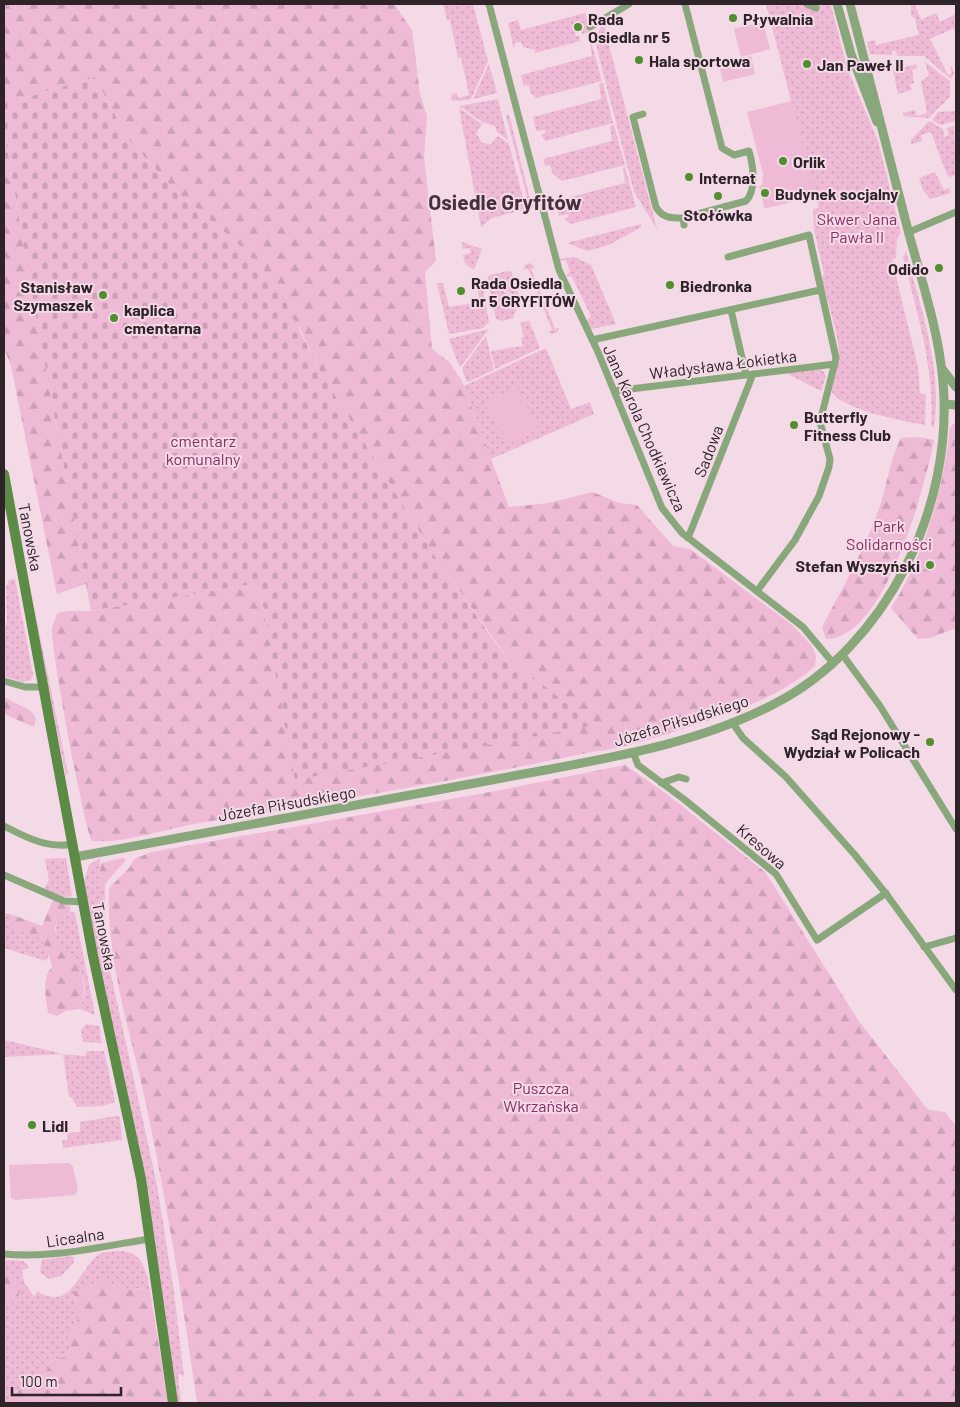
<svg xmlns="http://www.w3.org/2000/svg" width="960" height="1407" viewBox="0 0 960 1407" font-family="Barlow,sans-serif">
	<defs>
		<pattern id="grass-dots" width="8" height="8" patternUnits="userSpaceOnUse" patternTransform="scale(1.25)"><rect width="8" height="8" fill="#eebad6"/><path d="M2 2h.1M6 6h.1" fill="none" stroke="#cca0b8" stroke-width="1.8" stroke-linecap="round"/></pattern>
		<pattern id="forest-firs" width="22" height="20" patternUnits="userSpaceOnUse" patternTransform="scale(1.25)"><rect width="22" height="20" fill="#eebad6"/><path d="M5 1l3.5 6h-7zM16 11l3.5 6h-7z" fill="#cca0b8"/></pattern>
		<pattern id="cemetery-stones" width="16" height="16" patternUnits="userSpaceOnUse" patternTransform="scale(1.25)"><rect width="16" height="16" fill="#eebad6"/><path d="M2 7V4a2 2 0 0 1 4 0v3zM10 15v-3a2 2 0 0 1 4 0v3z" fill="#cca0b8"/></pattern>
	</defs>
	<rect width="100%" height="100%" fill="#f4d9e7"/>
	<path fill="url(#grass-dots)" d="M443,4H473L488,61L471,99L459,101L451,100L452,94L457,93L458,98L469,95L461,57L458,58L450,20H447Z
		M766,4L831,5L847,68L878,141L901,233L897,238L896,258L892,260L918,367L920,393L926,395L925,425C908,422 831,408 831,388C831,377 840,365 839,354C838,331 827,301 822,279L824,273L814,230L813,209L819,208Z
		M911,4H915L921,20L936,13L940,22L956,14V33L954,28L930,39L948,75L952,73L950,67H952L954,74L951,79L924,56H897L896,51H892V55L870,54L867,42L875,40L876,45L919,35L915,19L911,15Z
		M585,13L590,32L582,34L580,25L574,26L576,36H579L580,41L535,53V50L523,47L521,42L515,43L514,49L508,23L518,20L521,30Z
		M603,22L657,229L634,192L597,49L596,37Z
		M591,41L602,81L536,98L530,92L529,85L524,86L521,75L592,56L590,42Z
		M925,62L950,81V97L928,118L903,116V113L915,110L917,116L927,113L921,81L929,76Z
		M489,64L497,93L473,99Z
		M916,64L917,68L912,70L914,83L910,84L912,90L898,94L893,70Z
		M603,83L613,123L545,141L541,135L545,133V130L536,131L533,117L601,99L599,84Z
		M498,99L508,140L497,132L495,126L484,123L459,106Z
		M459,108L482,124L476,133L482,143L491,144L498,136L509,144L526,209L492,218L481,227Z
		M956,111V124L955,121L941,125L932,120L938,112Z
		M509,114L530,199L536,198L535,207L530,209L506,115Z
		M929,121L943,129L944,137L949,135L947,128L954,126L956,175L950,177L947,175L931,132L921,135L922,141L911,144V140Z
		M614,125L625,165L562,181L553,174L550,165L545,166L543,159L612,141L610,126Z
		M625,167L636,207L571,224L564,219L569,217L568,214L559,216L555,201L625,183L623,168Z
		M935,172L944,190L949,188L951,193L930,199L923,190L919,178Z
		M641,224V227L609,245L588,251L567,243Z
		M462,242L482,249L474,270L465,264L463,255L471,253L470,248L462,249Z
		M906,251C920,307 943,368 934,427H931C935,368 917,313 903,257Z
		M575,257L591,265L616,324L591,329L586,321L591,316L572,277L566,276L570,271L566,260L560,261L559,259Z
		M530,263L535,267L531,269L555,329L559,328L558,332L551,334L548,332L552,330L528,268L523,270L525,265Z
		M509,271H511L520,298L487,281L489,275Z
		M481,280L489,322L483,328L449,334L437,283H443L449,307L479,302L477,281Z
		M488,283L520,300L513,318L502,321L496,319Z
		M529,321L540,348L495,369L491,351L523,346L521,338L524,337L520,323Z
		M489,329L461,366H459L449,339Z
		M486,336L494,370L468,382L466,381L462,368Z
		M546,348L571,409L590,402L594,414L491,459L464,386Z
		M819,369L823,371L826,376L821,391L786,373Z
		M15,579L33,675L31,680L22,682L4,676V634L7,620L6,587L9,580Z
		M34,607L68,773L66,776L33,609Z
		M66,858L72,896C62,899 53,893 44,889L49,880L45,859Z
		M100,858L99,874L101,883L105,884L104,943L157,1185L174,1292L184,1377L181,1374L178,1375L181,1403H176L84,882L89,865Z
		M70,912L75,913L95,1015L80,1009C88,990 86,973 70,959C66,956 60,953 59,949C55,939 56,928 57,918Z
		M4,913L13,915L8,925L41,938L49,955L46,961L4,948Z
		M86,1024L99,1026L102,1043L83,1042L81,1030Z
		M4,1040L63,1054L85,1056L87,1051H104L115,1102L103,1106L77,1107L72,1098L69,1097L63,1054L4,1057Z
		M116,1116L120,1117L122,1140L63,1148L62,1140H68L67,1133L80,1132V1122Z
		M117,1251C143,1249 147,1272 150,1291L137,1288L125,1290L101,1280L73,1293C81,1316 80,1319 67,1340L74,1350L64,1357L50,1361L48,1369L12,1394V1403H4V1260L23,1261L27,1264L28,1268L22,1270L24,1282L33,1295L35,1296L37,1291C70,1313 79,1270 98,1255C103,1251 112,1252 117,1251Z
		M71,1256L74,1257V1262L61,1276L49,1279L40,1272L42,1260Z"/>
	<path fill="url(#forest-firs)" d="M4,4H394L412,30L420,94L427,116L424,157L436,261L425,272L432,349L449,362L462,381L509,507L549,503L592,492L620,503L637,505L673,546L690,549L792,625L812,646L816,656L815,666C777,699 731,713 685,728C654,738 625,748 592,752C462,779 331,802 200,823C169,828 122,844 92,841C84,828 50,645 52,628C53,623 56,618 57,613L68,611H91L259,583L270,644L506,656L434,555L320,371L300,329L238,244L177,192L127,138L95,77L4,104Z
		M4,129L36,317L86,584L57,594L11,366L4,348Z
		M956,421V628L930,638L918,639L891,608C925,555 943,491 950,428Z
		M918,437L934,440C925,486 885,640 826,639L822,627C842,589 863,552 878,512C887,487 889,461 901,438Z
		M4,697L31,711L36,718L34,727L4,714Z
		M625,765L668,795L765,872L858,1020L925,1106L929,1110L945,1112L956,1126V1403H197C183,1303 167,1203 146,1104C131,1033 106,961 109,888L130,867L134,859L152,852L501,790Z
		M123,858L126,860L105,884L101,883L99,874L101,863Z
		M53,900L70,906V912L57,918L55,930L59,950C82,960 89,986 80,1009L65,1011L57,1016L48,1013C46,998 41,979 52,967L49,955L41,938L9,927L8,925L13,915L42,926Z
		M106,1275L109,1283L125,1290L129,1287L150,1291L168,1403H12V1394L48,1369L50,1361L64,1357L73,1351L67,1340C80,1319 81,1316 73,1292L101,1280Z
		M13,1276L20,1290L17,1300L10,1304L4,1300V1278Z"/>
	<path fill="url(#cemetery-stones)" d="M95,77L127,138L177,192L238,244L266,272L285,301L320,371L434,555L497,645L506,656L580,714L591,726L295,780L259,583L91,611L36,317L4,129V104Z"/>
	<path fill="#eebad6" d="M763,22L770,49L741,57L734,29Z
		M751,56L755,74L723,82L719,64Z
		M792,101L816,196L767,208L764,207L759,186L762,185L763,174L747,112Z
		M517,386L538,429L506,446L485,403Z
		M69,1163L73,1167L78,1190L75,1195L16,1200L11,1198L9,1165Z"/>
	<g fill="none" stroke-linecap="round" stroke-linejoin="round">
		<path stroke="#88a87b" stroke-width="7" d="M489,4L559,270L598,352L662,508L682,533L803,627L833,663
			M807,4L816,8
			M590,27L629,4
			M643,114L633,117L656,207C662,218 671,218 683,218
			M684,225L683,218L746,201C757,189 753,165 749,151L734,155L722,148L685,4
			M909,232L956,212
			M728,257L809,235L836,358L820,422L830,459L829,467L819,496L795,540L757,591
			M731,310L746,375
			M592,340L820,290
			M614,391L835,364
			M688,538L753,374
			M842,654L880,706L956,829
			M4,681L25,687H45
			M732,722L743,738L786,777L855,855L887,895L956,990
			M633,752L638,765L685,800L776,874L817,940L886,893
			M661,783L679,777L686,779
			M4,826C25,837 48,849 73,844
			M4,875L64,901L83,902
			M924,947L956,938
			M4,1254C54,1259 101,1246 150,1239"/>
		<path stroke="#88a87b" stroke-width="9" d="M837,4L851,54L877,122
			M943,370L956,387
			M944,404L956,405
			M75,857L551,769C625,755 706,740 774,704C887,646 954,507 943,382C939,332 922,282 909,234C889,157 870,80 850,4"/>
		<path stroke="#5c8b46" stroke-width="10" d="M4,474L93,956L141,1179L173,1403"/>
	</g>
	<g fill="#508e2e" stroke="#f4d9e7" stroke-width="2">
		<circle cx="733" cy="18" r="5"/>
		<circle cx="578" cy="27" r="5"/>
		<circle cx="639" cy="60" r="5"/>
		<circle cx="807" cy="64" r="5"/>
		<circle cx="783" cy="161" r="5"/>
		<circle cx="689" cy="177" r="5"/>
		<circle cx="765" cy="193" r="5"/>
		<circle cx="718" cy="196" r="5"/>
		<circle cx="939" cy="268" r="5"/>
		<circle cx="670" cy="285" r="5"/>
		<circle cx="461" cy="291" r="5"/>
		<circle cx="103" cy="295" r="5"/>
		<circle cx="114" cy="318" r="5"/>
		<circle cx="794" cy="425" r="5"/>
		<circle cx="930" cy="565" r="5"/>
		<circle cx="930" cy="742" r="5"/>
		<circle cx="32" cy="1125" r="5"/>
	</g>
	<g text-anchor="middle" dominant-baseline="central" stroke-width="4" stroke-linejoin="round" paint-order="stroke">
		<g font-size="16" font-weight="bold" fill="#2d2328" stroke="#f4d9e7" text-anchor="start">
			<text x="588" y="18">Rada<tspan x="588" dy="18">Osiedla nr 5</tspan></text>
			<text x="743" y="18">Pływalnia</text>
			<text x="649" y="60">Hala sportowa</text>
			<text x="817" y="64">Jan Paweł II</text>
			<text x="793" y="161">Orlik</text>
			<text x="699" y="177">Internat</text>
			<text x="775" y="193">Budynek socjalny</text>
			<text x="718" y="214" text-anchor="middle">Stołówka</text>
			<text x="929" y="268" text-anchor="end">Odido</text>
			<text x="471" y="282">Rada Osiedla<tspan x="471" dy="18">nr 5 GRYFITÓW</tspan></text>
			<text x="680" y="285">Biedronka</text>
			<text x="93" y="286" text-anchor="end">Stanisław<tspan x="93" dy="18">Szymaszek</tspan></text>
			<text x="124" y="309">kaplica<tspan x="124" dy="18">cmentarna</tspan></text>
			<text x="804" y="416">Butterfly<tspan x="804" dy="18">Fitness Club</tspan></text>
			<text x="920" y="565" text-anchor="end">Stefan Wyszyński</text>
			<text x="920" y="733" text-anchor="end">Sąd Rejonowy -<tspan x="920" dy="18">Wydział w Policach</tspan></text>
			<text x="42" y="1125">Lidl</text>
		</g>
		<g font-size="16" fill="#862f65" stroke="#f4d9e7">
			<text x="857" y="218">Skwer Jana<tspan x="857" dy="18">Pawła II</tspan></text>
			<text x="203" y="440">cmentarz<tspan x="203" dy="18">komunalny</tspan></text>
			<text x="889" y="525">Park<tspan x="889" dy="18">Solidarności</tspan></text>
			<text x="541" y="1087">Puszcza<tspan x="541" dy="18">Wkrzańska</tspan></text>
		</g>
		<g font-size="16" fill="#2d2328" stroke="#f4d9e7">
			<text transform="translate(723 364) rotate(-7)">Władysława Łokietka</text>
			<text transform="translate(645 428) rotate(66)">Jana Karola Chodkiewicza</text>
			<text transform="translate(708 451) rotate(-69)">Sadowa</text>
			<text transform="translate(31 537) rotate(79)">Tanowska</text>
			<text transform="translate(681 720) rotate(-17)">Józefa Piłsudskiego</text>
			<text transform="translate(287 803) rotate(-10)">Józefa Piłsudskiego</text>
			<text transform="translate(762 846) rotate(41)">Kresowa</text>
			<text transform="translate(105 936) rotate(79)">Tanowska</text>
			<text transform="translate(75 1237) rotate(-8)">Licealna</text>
		</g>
		<g font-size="21" font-weight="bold" fill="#45303b" stroke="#f4d9e7">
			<text x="505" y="201">Osiedle Gryfitów</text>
		</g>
	</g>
	<rect width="960" height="1407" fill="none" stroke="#2d2328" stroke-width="10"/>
	<path d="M12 1387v8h109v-8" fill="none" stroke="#2d2328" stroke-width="2.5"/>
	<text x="20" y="1387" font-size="15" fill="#2d2328" stroke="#f4d9e7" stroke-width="4" paint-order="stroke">100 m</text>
</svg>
